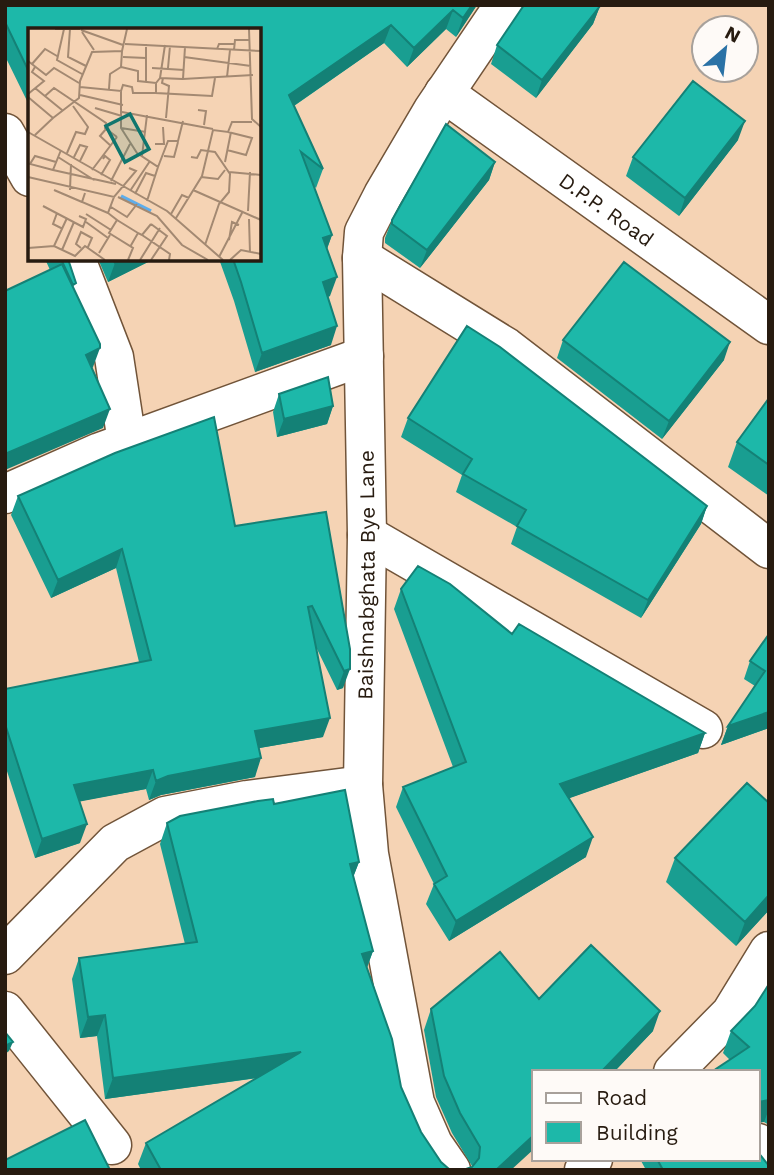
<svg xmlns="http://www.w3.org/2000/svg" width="774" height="1175" viewBox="0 0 774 1175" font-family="'Work Sans',sans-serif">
	<rect width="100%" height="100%" fill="#f5d3b4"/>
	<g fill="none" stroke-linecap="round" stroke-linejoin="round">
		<g stroke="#715439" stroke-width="41">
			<g id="minor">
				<path id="s1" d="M444,93L769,325"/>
				<path d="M5,133L30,177"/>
				<path d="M362,258L506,347L769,549"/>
				<path d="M76,259L114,357L127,442"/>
				<path d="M5,494L100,452L364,356"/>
				<path d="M367,535L703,729"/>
				<path d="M5,955L115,843L165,816L247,800L363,785"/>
				<path d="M5,1011L112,1145"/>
				<path d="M673,1072L731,1013L769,951"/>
				<path d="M758,1143L769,1155"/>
				<path id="s2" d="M451,1170L433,1144L415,1103L369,854L363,785L367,535L362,258L364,232L383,195L433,110L504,5"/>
				<path d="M584,1170L593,1159"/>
			</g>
		</g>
		<use href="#minor" stroke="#fff" stroke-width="38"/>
	</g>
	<path fill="#199e91" d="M5,5H477L456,37L446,29L407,67L384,43L294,106L323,169L316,188L314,186L332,235L327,249L330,296L328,297L331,345L255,372L234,301L219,259H259V30H30V107L5,56Z
		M600,6L593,24L536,98L491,64L497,45Z
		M30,120V132L27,128Z
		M738,140L679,216L626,176L633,157Z
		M495,162L489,180L420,268L385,243V238L392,220Z
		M45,259H68L74,289L93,367L92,368L103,428L50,270Z
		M98,259H154L108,282Z
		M563,340L724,360L662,439L557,358Z
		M279,394L333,406L327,424L277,437L273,412Z
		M769,398V496L728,467L737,442Z
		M408,418L707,506L701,524L641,618L511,544L517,527L456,492L462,475L401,437Z
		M18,496L235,526L326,512L350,649L343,688L337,690L316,647L323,737L259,748L255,777L161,795L149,800L146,789L80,801V843L35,858L5,765V689L139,662L116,568L51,598L11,515Z
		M401,589L512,634L705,733L698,753L569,798L586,857L449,941L426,904L434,884L396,807L403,787L453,767L394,609Z
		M769,634V728L721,745L728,726L755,686L744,679L750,661Z
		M769,803V910L736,946L666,882L675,858Z
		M274,804L359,862L353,877L373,951L367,968L401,1087L421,1132L441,1162L449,1169L454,1170H141L138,1164L146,1143L257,1078L105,1099L97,1036L80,1038L72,979L79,958L185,944L160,844L167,823Z
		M769,984V1125L764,1122L758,1072H715L716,1069L730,1060L723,1053L731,1031L755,1006Z
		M539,999L653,1031L614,1072H534L511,1170L472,1166L452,1133L436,1097L424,1030L431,1009Z
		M640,1159H758L769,1170H646Z"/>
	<path fill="#148176" d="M472,5H477L456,37L463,18Z
		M600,6L593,24L536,98L542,80Z
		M453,10L446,29L407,67L414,48Z
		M391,25L384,43L282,114L289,95Z
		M745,121L738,140L679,216L685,198Z
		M495,162L489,180L420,268L427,250Z
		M332,235L325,254L323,238Z
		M124,259H154L108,282L115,263Z
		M337,277L330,296L316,300L323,282Z
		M337,326L331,345L255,372L262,353Z
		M730,342L724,360L662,439L669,421Z
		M100,348L93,367L79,374L86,355Z
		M333,406L327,424L277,437L284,419Z
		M110,409L103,428L5,470V454Z
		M707,506L701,524L641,618L648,600Z
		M122,549L116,568L51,598L58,580Z
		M350,669L343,688L337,690L344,671Z
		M769,712V728L721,745L728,726Z
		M330,718L323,737L248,750L255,731Z
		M705,733L698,753L553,804L560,784Z
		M261,758L255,777L161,795L149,800L156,781L168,776Z
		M153,770L146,789L67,804L74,785Z
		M87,824L80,843L35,858L42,839Z
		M593,837L586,857L449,941L456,921Z
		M359,862L351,883L350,864Z
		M769,895V910L736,946L745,922Z
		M373,951L365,972L362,954Z
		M660,1011L653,1031L614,1072H601Z
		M105,1015L97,1036L80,1038L88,1017Z
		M13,1042L9,1051L5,1054V1046Z
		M301,1052L293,1073L105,1099L113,1078Z
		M769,1100V1109L764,1122L758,1123V1102Z
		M534,1135V1149L511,1170H496Z"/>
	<path fill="#1db8a9" stroke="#148176" stroke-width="2" d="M5,5H472L463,18L453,10L414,48L391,25L289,95L323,169L301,152L332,235L323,238L337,277L323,282L337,326L262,353L241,282L233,259H259V30H30V74L5,22Z
		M524,5L600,6L542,80L497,45Z
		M693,81L745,121L685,198L633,157Z
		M446,124L495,162L427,250L392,224V220Z
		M61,259H68L76,283L73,285Z
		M113,259H124L115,263Z
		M624,262L730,342L669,421L563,340Z
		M62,264L100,344V348L86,355L110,409L5,454V291Z
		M467,326L500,347L707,506L648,600L517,526L526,510L463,474L472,459L408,418Z
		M328,377L333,406L284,419L279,394Z
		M769,398V465L737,442Z
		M214,417L235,526L326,512L350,649V669L344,671L312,606L308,607L330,718L255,731L261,758L168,776L156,781L153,770L74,785L87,824L42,839L5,724V689L151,660L122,549L58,580L18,496L115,453Z
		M418,566L450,584L512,634L519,624L705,733L560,784L593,837L456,921L434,884L447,876L403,787L466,762L401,589Z
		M769,634V712L728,726L765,671L750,661Z
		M747,783L769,803V895L745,922L675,858Z
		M345,790L359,862L350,864L373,951L362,954L392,1039L401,1087L421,1132L441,1162L449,1169L454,1170H161L146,1143L301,1052L113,1078L105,1015L88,1017L79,958L197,942L167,823L180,816L258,801L273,799L274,804Z
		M591,945L660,1011L601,1072H534V1135L496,1170H463L472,1167L479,1158L480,1147L460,1113L444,1076L431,1009L500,952L539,999Z
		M769,984V1100L758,1102V1072H719L716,1069L749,1047L731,1031L755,1006Z
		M5,1032L13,1042L5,1046Z
		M85,1120L110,1170H5V1160Z
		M758,1152L769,1166V1170H663L657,1159H758Z"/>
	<g text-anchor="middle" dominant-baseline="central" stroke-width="7" stroke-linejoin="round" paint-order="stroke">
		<g font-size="21" fill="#271b10" stroke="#fefaf7">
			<text stroke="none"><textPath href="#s1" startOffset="200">D.P.P. Road</textPath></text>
			<text stroke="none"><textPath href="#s2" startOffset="609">Baishnabghata Bye Lane</textPath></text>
		</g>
	</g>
	<g transform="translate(28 28)">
		<rect width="233" height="233" fill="#f5d3b4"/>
		<path fill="none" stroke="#5eadeb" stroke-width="3.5" d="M93,168L123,183"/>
		<path fill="none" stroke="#a38972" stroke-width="2" d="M27,1H52M36,1L29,32L54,46M42,1L40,29L58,38M221,1L224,91L233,99M53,2L95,17M54,4L66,22M97,16L233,23M118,16V54M137,17L132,50L155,51M157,19L155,51L225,47M189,21L191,16H207M206,22L207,12H222M94,23L93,39L110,43V53L128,55L132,50M95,29L118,30M156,29L223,38M0,33L18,47L26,40L51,55M4,36L17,21L29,28M124,40L156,42M140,40L142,18M199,49L202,22M135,50L134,55L141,58L138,90M128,55V65L184,68L187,50M52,59L93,63L95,57L104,59L105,65H127M7,60L34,82M81,61L82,46L93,39M93,63V100L109,125L130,139L119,173M0,66L16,53L4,44L7,39M52,67L95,77M17,68L26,60L78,95L77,100L89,109M0,69L25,90L7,107M67,80L94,88M170,82L178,83L176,97M94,84L185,101M25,90L51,70L52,53L64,24L94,23L99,1M93,100L118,104M78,101L72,108L83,118M0,104L139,183L195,232M127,116H136L135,99M33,122L25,142L88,156M199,122L218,127L224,110L200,104M39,125L48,104L57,106L60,99L45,78M114,128L119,87M136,128L146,129L150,114M30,129L66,152M46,129L52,117L59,119L52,133M163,129L169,130L173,122L187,124L202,146L201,164L191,176L177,217M197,134L203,104M130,139L140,113H150L155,93M25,142L2,136L7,128L28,134M64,142L89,109M201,144L233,147M73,147L82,132L77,128L75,131M0,149L86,169L108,143L101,140M173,149L190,151L197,142M83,153L102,116M26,162L54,174M42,162L43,136M165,162L233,192M102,163L122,133M57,165L54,174L80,185M107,166L118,145L127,148M86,169L80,185L89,192L81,205L105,220L100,232M90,169L129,188L154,217L180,232M15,178L55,199L58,191L51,188M83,179L99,189L109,176M220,183L222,144M29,185L25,196L35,201M58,186L83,202M143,186L154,167L161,170M148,190L174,148L185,102L200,104L204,94H224M221,191L222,225M89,192L110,205M58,194L80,210M114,207L142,226L141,232M201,212L204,194L211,197M26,218L39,190M102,219L110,205L114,207L123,196M0,220L26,218L47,228L57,218L77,232M53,220L48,216L53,204L64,210L60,219M34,222L46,194M71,225L82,207M191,229L215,183M112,232L132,200M123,232L139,208L123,196M202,232L213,222L233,226"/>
		<path fill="#0f766e" fill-opacity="0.15" stroke="#0f766e" stroke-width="3.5" d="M102,86L121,121L97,134L78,98Z"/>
		<rect width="233" height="233" fill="none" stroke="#271b10" stroke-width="3.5"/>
	</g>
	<rect width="774" height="1175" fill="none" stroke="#271b10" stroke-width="14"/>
	<rect x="532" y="1070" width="228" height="91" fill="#fefaf7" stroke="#a8a19b" stroke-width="2"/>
	<rect x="546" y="1093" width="35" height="10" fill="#ffffff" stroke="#a8a19b" stroke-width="2"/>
	<text x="596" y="1105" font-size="21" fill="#271b10">Road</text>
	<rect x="546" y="1122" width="35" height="21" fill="#1db8a9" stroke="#a8a19b" stroke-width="2"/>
	<text x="596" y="1140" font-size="21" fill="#271b10">Building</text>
	<g transform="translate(725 49) rotate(28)"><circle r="33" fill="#fefaf7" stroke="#a8a19b" stroke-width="2"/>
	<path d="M0-5L12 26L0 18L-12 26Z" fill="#2b72a6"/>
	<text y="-10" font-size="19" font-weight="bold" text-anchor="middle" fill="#271b10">N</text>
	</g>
</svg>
